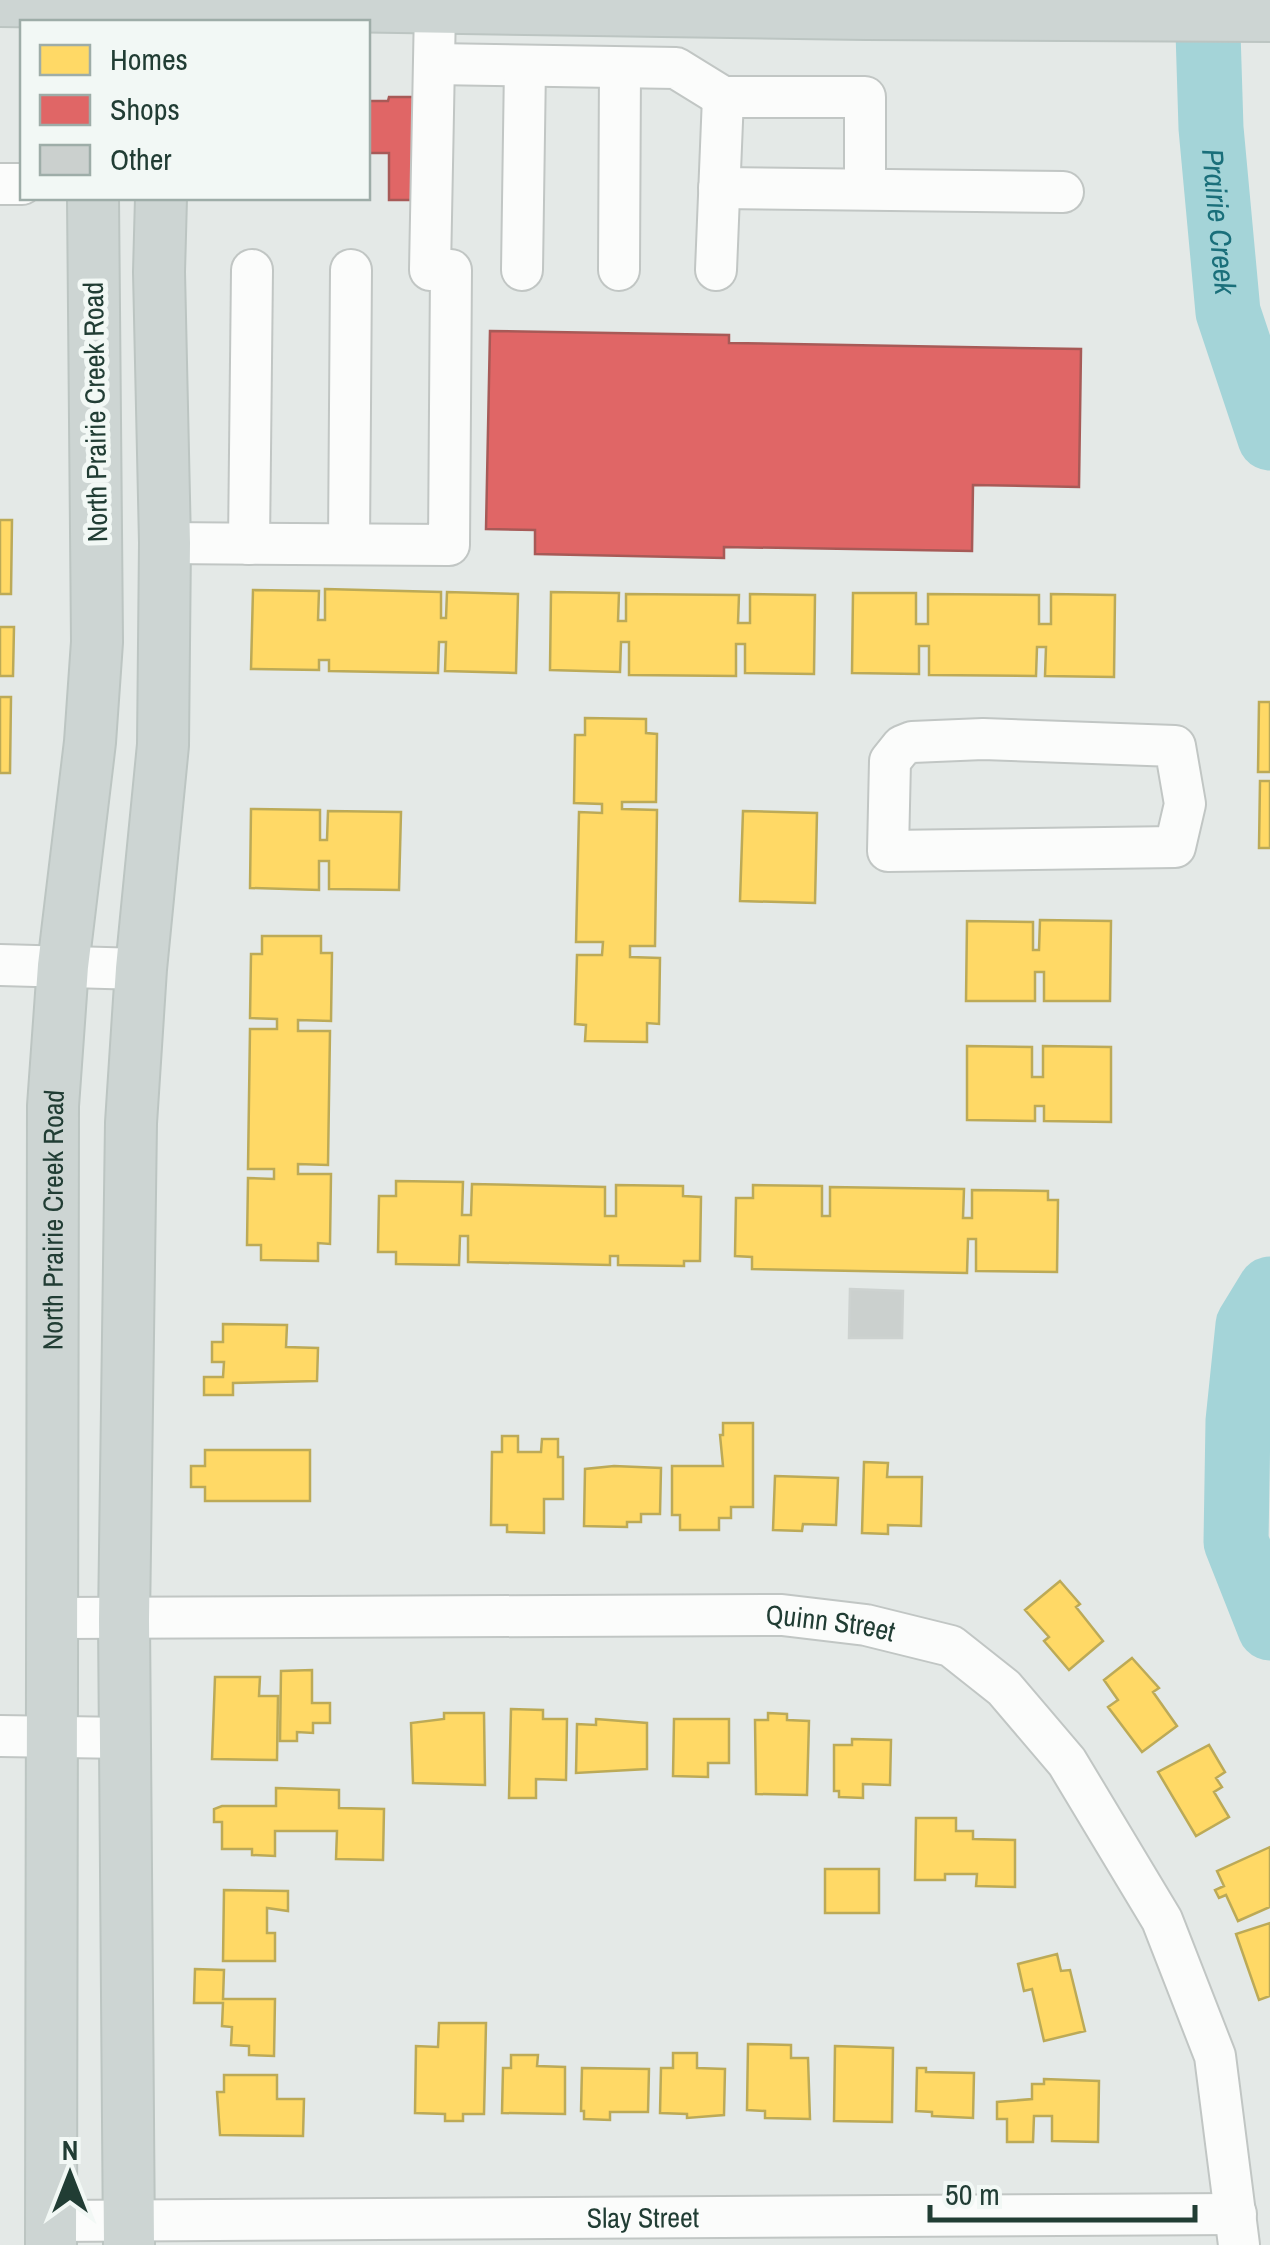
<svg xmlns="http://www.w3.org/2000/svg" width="1270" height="2245" viewBox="0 0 1270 2245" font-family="'Archivo Narrow',sans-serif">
	<rect width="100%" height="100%" fill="#e4e9e7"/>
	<path fill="#ffd966" stroke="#bcaa57" stroke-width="2.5" d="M0,520H12L11,594H0Z
		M325,589L441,592V618H446L447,592L518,594L516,673L445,671L446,642H439L438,673L329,671V660H319V670L251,669L253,590L319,591L318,620H325Z
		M551,592L619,593L618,621H626V594L739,595L738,623H750V594L815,595L814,674L745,673V644H736V676L629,675V642H621L620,672L550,670Z
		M853,593H916V624H928V594L1039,595V624H1051V594L1115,595L1114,677L1045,676L1046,647H1037L1036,676L929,675V646H919V674L852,673Z
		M0,627H14L13,676H0Z
		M0,697H11L10,773H0Z
		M1259,702H1270V772H1258Z
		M585,718L646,719V733L657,734L656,802H622V809L657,810L655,946H630V957L660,958L659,1024L647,1023V1042L585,1041L586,1025L575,1024L577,955H602L603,942H576L579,812L602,813V804L574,803L575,735H585Z
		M1260,781H1270V848H1259Z
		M251,809L320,810V840H327L328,811L401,812L399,890L329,889V861H319V890L250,888Z
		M743,811L817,813L815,903L740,901Z
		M1040,920L1111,921L1110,1001H1044V972H1035V1001H966L967,921L1033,922V950H1039Z
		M262,936H321V953H332L331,1021L298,1020V1031H330L328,1165L298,1164V1174H331L330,1244L318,1243V1261L261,1260V1245H247L248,1178L274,1179V1169H248L250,1029H277V1019L250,1018L251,954H262Z
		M967,1046L1032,1047V1077H1043V1046L1111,1047V1122L1044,1121V1106H1035V1121L967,1120Z
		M396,1181L463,1182L462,1215H471L472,1184L605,1187V1216H616V1185L683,1186V1196L701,1197L700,1261H684V1266L618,1265V1256H610V1265L468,1262V1236H460L459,1265L396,1264V1252H378L379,1196H396Z
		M753,1185L822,1186V1216H830V1187L964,1189L963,1218H972V1190L1048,1191V1200H1058L1057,1272L976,1271V1239H968L967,1273L752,1269V1257L735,1256L736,1198H753Z
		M223,1324L287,1325L286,1347L318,1348L317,1381L233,1383V1395H204V1377H223L224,1362H212V1342H223Z
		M723,1423H753V1507H731V1518H719V1530H680V1515H672V1466H723L720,1435H723Z
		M502,1436H518V1452H541L542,1439H558V1457H563V1499H544V1533L507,1532V1525H491L492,1452H502Z
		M205,1450H310V1501H205V1487H191V1466H205Z
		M864,1462L888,1463L887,1477H922L921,1526L888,1525V1534L862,1533Z
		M614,1466L661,1468L660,1514H641V1522H627V1527L584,1526L585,1469Z
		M775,1476L838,1478L836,1525L803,1524L802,1531L773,1530Z
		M1060,1581L1080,1604L1076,1607L1103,1641L1069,1670L1044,1641L1049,1637L1025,1610Z
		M1132,1658L1159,1688L1153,1692L1177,1726L1142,1752L1108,1707L1118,1700L1104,1680Z
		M312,1670V1703H330V1723H313V1733L297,1732V1741H280L281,1671Z
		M215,1677H260L259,1696H278L277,1760L212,1759Z
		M511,1709L543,1710V1719H567L566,1780L536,1779V1798H509Z
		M444,1713H484L485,1785L413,1783L411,1723L444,1719Z
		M768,1713L787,1714V1720L809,1721L807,1795L756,1794L755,1720H768Z
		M596,1719L647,1723V1769L576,1773L577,1724L596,1725Z
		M674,1719H729V1763H708V1777L673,1776Z
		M852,1739L891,1740L890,1785L863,1784V1798L839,1797V1791H834V1745H852Z
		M1209,1745L1225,1772L1216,1778L1222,1787L1214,1792L1229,1817L1196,1836L1158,1772Z
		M276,1788L339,1790V1808L384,1809L383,1860L336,1859L337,1831H275V1856L252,1855V1849H222V1822H214V1809L222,1806H276Z
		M916,1818H956V1831H973V1839L1015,1840V1887L976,1886L977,1874H945V1880H915Z
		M1270,1847V1907L1238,1921L1226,1895L1219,1898L1215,1890L1224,1886L1217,1871Z
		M825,1869H879V1913H825Z
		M224,1890L288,1891V1911L267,1908V1933H275V1961H223Z
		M1270,1923V1996L1259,2000L1236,1934Z
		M1057,1954L1061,1971L1070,1970L1085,2031L1044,2041L1032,1989L1024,1991L1018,1964Z
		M195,1969L224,1970L223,1999H275L274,2056L249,2055V2046L231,2045L232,2027L222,2026L223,2003H194Z
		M439,2023H486L484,2114H463V2121H445V2114L415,2113L416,2046L438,2047Z
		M748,2044L791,2045V2058H808L810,2119L765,2118V2111L747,2110Z
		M835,2046L893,2048L892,2122L834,2121Z
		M673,2053H697V2068L725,2069L724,2115L687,2118V2114L660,2113L661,2068H673Z
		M511,2055H538L537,2066L565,2067V2114L502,2113L503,2068H511Z
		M582,2068L649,2069L648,2112H610V2120L584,2119V2111H581Z
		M917,2068H926V2072L974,2073L973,2118L932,2116V2112L916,2111Z
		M224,2075H277V2099H304L303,2136L220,2135L217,2092H224Z
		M1044,2079L1099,2081L1098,2142L1052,2141V2116H1034L1033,2142H1007V2119H997V2102L1032,2099V2084H1044Z"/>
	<path fill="#e06666" stroke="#a75a57" stroke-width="2.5" d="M389,97H418L417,200H389V153H368V101H388Z
		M490,331L729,335V343L1081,349L1079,487L973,485L972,551L724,547V558L535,554V530L486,529Z"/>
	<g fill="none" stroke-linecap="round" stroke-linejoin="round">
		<g stroke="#a4d4d8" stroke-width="65">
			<path id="s1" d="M1207,0L1211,128L1228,312L1270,438"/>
			<path d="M1270,1289L1248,1325L1238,1421L1236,1542L1270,1628"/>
		</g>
	</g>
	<path fill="#cbd0ce" stroke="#cdd2d0" stroke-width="2.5" d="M850,1289L903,1291L902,1338H849Z"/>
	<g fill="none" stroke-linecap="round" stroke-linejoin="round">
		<g stroke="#c1c6c4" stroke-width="44">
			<g id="minor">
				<path d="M434,64L676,68L723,97H865V189"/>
				<path d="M0,184H22"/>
				<path d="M719,188L1063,192"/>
				<path d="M430,270L435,8"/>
				<path d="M522,270L525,66"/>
				<path d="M619,270L620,68"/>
				<path d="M716,270L723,97"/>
				<path d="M165,543L449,545L451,270"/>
				<path d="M249,544L252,270"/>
				<path d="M349,544L351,270"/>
				<path d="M983,739L1175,746L1185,804L1175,847L888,851L890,761L902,746L912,742Z"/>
				<path d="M0,965L141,969"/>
				<path id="s2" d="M53,1618L782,1615L866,1625L951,1646L1004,1688L1067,1762L1162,1920L1215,2056L1239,2245"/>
				<path d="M0,1736L126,1738"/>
				<path id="s3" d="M51,2221L1236,2214"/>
			</g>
		</g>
		<g stroke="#bcc5c2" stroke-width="54">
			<g id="major">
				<path d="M0,1L866,14L1270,16"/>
				<path id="s4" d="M51,2245L53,1106L63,966L90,742L97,642L93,198"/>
				<path d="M129,2245L124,1620L131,1123L141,969L163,745L165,543L159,272L161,198"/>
			</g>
		</g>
		<use href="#minor" stroke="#fbfcfb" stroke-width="40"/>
		<use href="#major" stroke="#cdd5d3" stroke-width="50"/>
	</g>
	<g text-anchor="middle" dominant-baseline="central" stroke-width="10" stroke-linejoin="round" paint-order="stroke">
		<g font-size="28" fill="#213d34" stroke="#f2f8f5">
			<text transform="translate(95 412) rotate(-91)">North Prairie Creek Road</text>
			<text stroke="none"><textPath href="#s4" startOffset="1025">North Prairie Creek Road</textPath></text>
			<text stroke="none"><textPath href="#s2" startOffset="778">Quinn Street</textPath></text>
			<text stroke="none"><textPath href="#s3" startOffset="592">Slay Street</textPath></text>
		</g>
		<g font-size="30" font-style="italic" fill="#1a6f7a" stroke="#f2f8f5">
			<text stroke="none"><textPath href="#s1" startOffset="222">Prairie Creek</textPath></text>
		</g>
	</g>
	<rect x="20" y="20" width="350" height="180" fill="#f2f8f5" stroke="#9eada8" stroke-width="2.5"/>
	<rect x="40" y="45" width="50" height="30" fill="#ffd966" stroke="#9eada8" stroke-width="2.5"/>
	<text x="110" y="70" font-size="30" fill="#213d34">Homes</text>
	<rect x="40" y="95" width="50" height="30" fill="#e06666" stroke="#9eada8" stroke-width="2.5"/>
	<text x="110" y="120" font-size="30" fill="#213d34">Shops</text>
	<rect x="40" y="145" width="50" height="30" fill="#cbd0ce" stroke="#9eada8" stroke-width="2.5"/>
	<text x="110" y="170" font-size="30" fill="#213d34">Other</text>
	<g transform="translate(70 2175)" stroke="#f2f8f5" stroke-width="8" paint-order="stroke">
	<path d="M0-8L18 38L0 25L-18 38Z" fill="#213d34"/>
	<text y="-15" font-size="28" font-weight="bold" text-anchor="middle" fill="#213d34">N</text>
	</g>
	<path d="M930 2205v15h265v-15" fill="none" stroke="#213d34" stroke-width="5"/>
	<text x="945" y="2205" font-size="30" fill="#213d34" stroke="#f2f8f5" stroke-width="8" paint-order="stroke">50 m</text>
</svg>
